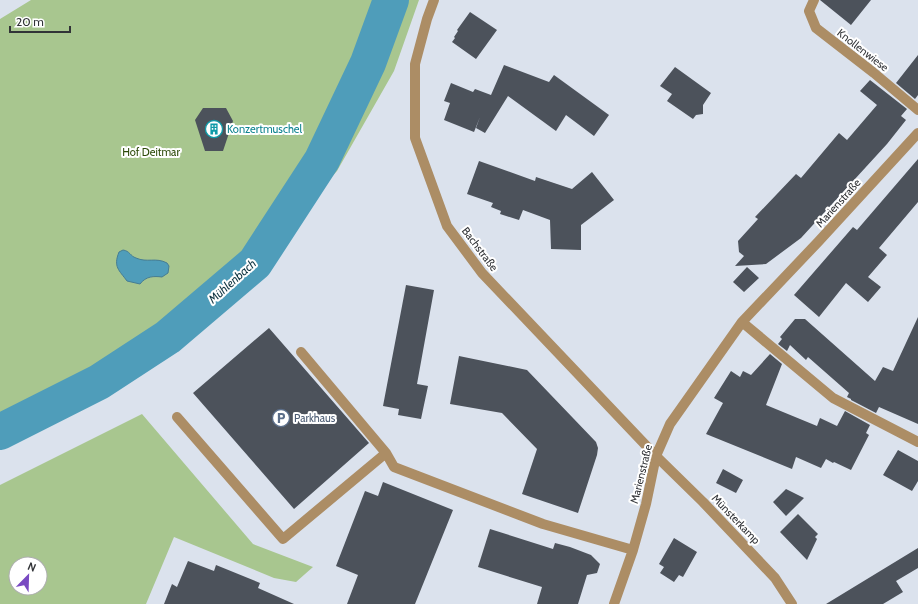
<svg xmlns="http://www.w3.org/2000/svg" width="918" height="604" viewBox="0 0 918 604" font-family="Cabin,sans-serif">
	<rect width="100%" height="100%" fill="#dbe2ed"/>
	<path fill="#a8c68f" fill-rule="evenodd" d="M31,0H419L394,71L337,171L255,263L158,359L0,450V19Z
		M142,414L253,544L313,567L296,582L274,578L174,537L146,604H0V485ZM16,564H40V588H16Z"/>
	<path fill="#4f9dba" stroke="#467d93" d="M123,250C130,251 130,256 136,258C147,263 156,257 167,263L169,266L168,273L162,277C154,276 146,276 140,284L127,281C119,270 113,267 119,252Z"/>
	<g fill="none" stroke-linecap="round" stroke-linejoin="round">
		<path stroke="#4f9dba" stroke-width="36" d="M0,432L99,382L168,337L255,263L322,160L368,63L391,0"/>
	</g>
	<path fill="#4c525b" d="M820,0H871L851,25Z
		M470,12L497,30L476,59L452,42L455,38L454,37L458,31L457,30Z
		M918,55V95L915,99L896,83Z
		M504,65L549,82L554,75L609,115L594,136L566,115L556,131L508,96L485,133L476,128L480,117L474,132L444,120L450,103L444,101L451,83L473,92L475,89L491,95Z
		M675,67L711,93L703,105V114L696,115L693,119L667,101L672,94L660,86Z
		M870,80L907,109L901,116L906,120L887,144L801,238L766,264L735,266L744,256L739,252L738,241L758,219L755,217L796,174L801,178L839,133L847,140L877,105L860,91Z
		M203,108H226L233,121L223,151H205L195,120Z
		M918,159V202L879,248L887,255L868,277L881,287L868,302L846,283L819,317L794,295L853,227L857,230Z
		M479,161L535,181L536,177L572,189L592,172L614,200L581,225V250L551,249L550,220L523,210L519,220L500,214L501,211L491,207L493,203L467,194Z
		M747,267L759,278L744,292L733,282Z
		M406,285L434,290L417,384L428,386L421,419L398,415L399,409L383,406Z
		M918,317V424L879,407L876,413L851,400V399L847,397L849,393L808,357L806,360L790,345L787,351L778,344L782,339L780,337L795,319H805L875,381L883,367L893,371Z
		M269,328L369,443L294,509L193,393Z
		M770,354L782,364L766,405L817,426L820,418L837,426L845,411L870,425L866,433L869,435L851,470L834,462L833,463L826,459L821,468L796,457L792,469L706,434L723,403L714,398L731,371L740,377L743,371L751,375Z
		M459,356L527,370L596,442L598,448L597,455L578,513L522,494L537,449L502,413L450,404Z
		M898,450L918,461V481L912,491L883,475Z
		M723,469L743,480L736,493L716,483Z
		M383,482L453,510L415,604H347L358,575L336,566L365,491L378,496Z
		M786,489L804,498L786,516L773,502Z
		M798,514L818,534L815,537L817,539L807,560L780,532Z
		M490,529L553,549L555,543L570,547L591,555L600,564L597,573L587,575L578,604H537L542,587L478,567Z
		M674,538L697,552L683,577L679,575L674,582L660,573L664,567L659,564Z
		M918,548V568L896,581L903,592L883,604H826Z
		M188,561L214,571L216,565L260,583L258,588L294,604H164L172,584L177,587Z"/>
	<g fill="none" stroke-linecap="round" stroke-linejoin="round">
		<path stroke="#ac8d65" stroke-width="10" d="M434,0L427,19L415,64V138L447,226L482,273L656,456L703,502L775,578L792,604
			M814,0L809,11L816,28L874,73L918,110
			M742,322L833,398L918,442
			M301,352L386,453L394,467L543,524L633,550
			M177,417L283,539L386,453
			M614,604L633,550L646,504L656,456L670,424L742,322L818,242L918,133"/>
	</g>
	<defs>
		<g id="building-ring" transform="scale(0.9)"><circle r="9.5" fill="#fff" stroke="#0f9aa8" stroke-width="1.5"/><path d="M-4-6H4V6H1V3H-1V6H-4ZM-2.5-4.3h1.7v1.8h-1.7ZM.8-4.3h1.7v1.8H.8ZM-2.5-1h1.7V.8h-1.7ZM.8-1h1.7V.8H.8Z" fill="#0f9aa8"/></g>
		<g id="parking-ring" transform="scale(0.9)"><circle r="9.5" fill="#fff" stroke="#5c6f8a" stroke-width="1.5"/><path d="M-3.5-5.5H1a3.5 3.5 0 0 1 0 7H-1V5.5H-3.5ZM-1-3.4V-.6H.8a1.4 1.4 0 0 0 0-2.8Z" fill="#5c6f8a"/></g>
	</defs>
	<g fill-rule="evenodd">
		<use href="#building-ring" x="214" y="129"/>
		<use href="#parking-ring" x="281" y="418"/>
	</g>
	<g text-anchor="middle" dominant-baseline="central" stroke-width="4" stroke-linejoin="round" paint-order="stroke">
		<g font-size="11" fill="#313337" stroke="#fff">
			<text transform="translate(863 50) rotate(38)">Knollenwiese</text>
			<text transform="translate(838 203) rotate(-48)">Marienstraße</text>
			<text transform="translate(480 249) rotate(53)">Bachstraße</text>
			<text transform="translate(641 474) rotate(-76)">Marienstraße</text>
			<text transform="translate(736 519) rotate(46)">Münsterkamp</text>
		</g>
		<g font-size="11" fill="#0d838f" stroke="#fff" text-anchor="start">
			<text x="227" y="129">Konzertmuschel</text>
		</g>
		<g font-size="11" fill="#2c4908" stroke="#fff">
			<text x="151" y="152">Hof Deitmar</text>
		</g>
		<g font-size="11" fill="#4e5e75" stroke="#fff" text-anchor="start">
			<text x="294" y="418">Parkhaus</text>
		</g>
		<g font-size="12" font-style="italic" fill="#0e3340" stroke="#fff">
			<text transform="translate(232 281) rotate(-42)">Mühlenbach</text>
		</g>
	</g>
	<g transform="translate(28 576) rotate(23)"><circle r="19" fill="#ffffff" stroke="#adadaf"/>
	<path d="M0-3L7 15L0 10L-7 15Z" fill="#794ac2"/>
	<text y="-6" font-size="11" font-weight="bold" text-anchor="middle" fill="#313337">N</text>
	</g>
	<path d="M10 26v6h60v-6" fill="none" stroke="#313337" stroke-width="2"/>
	<text x="16" y="26" font-size="12" fill="#313337" stroke="#ffffff" stroke-width="3" paint-order="stroke">20 m</text>
</svg>
